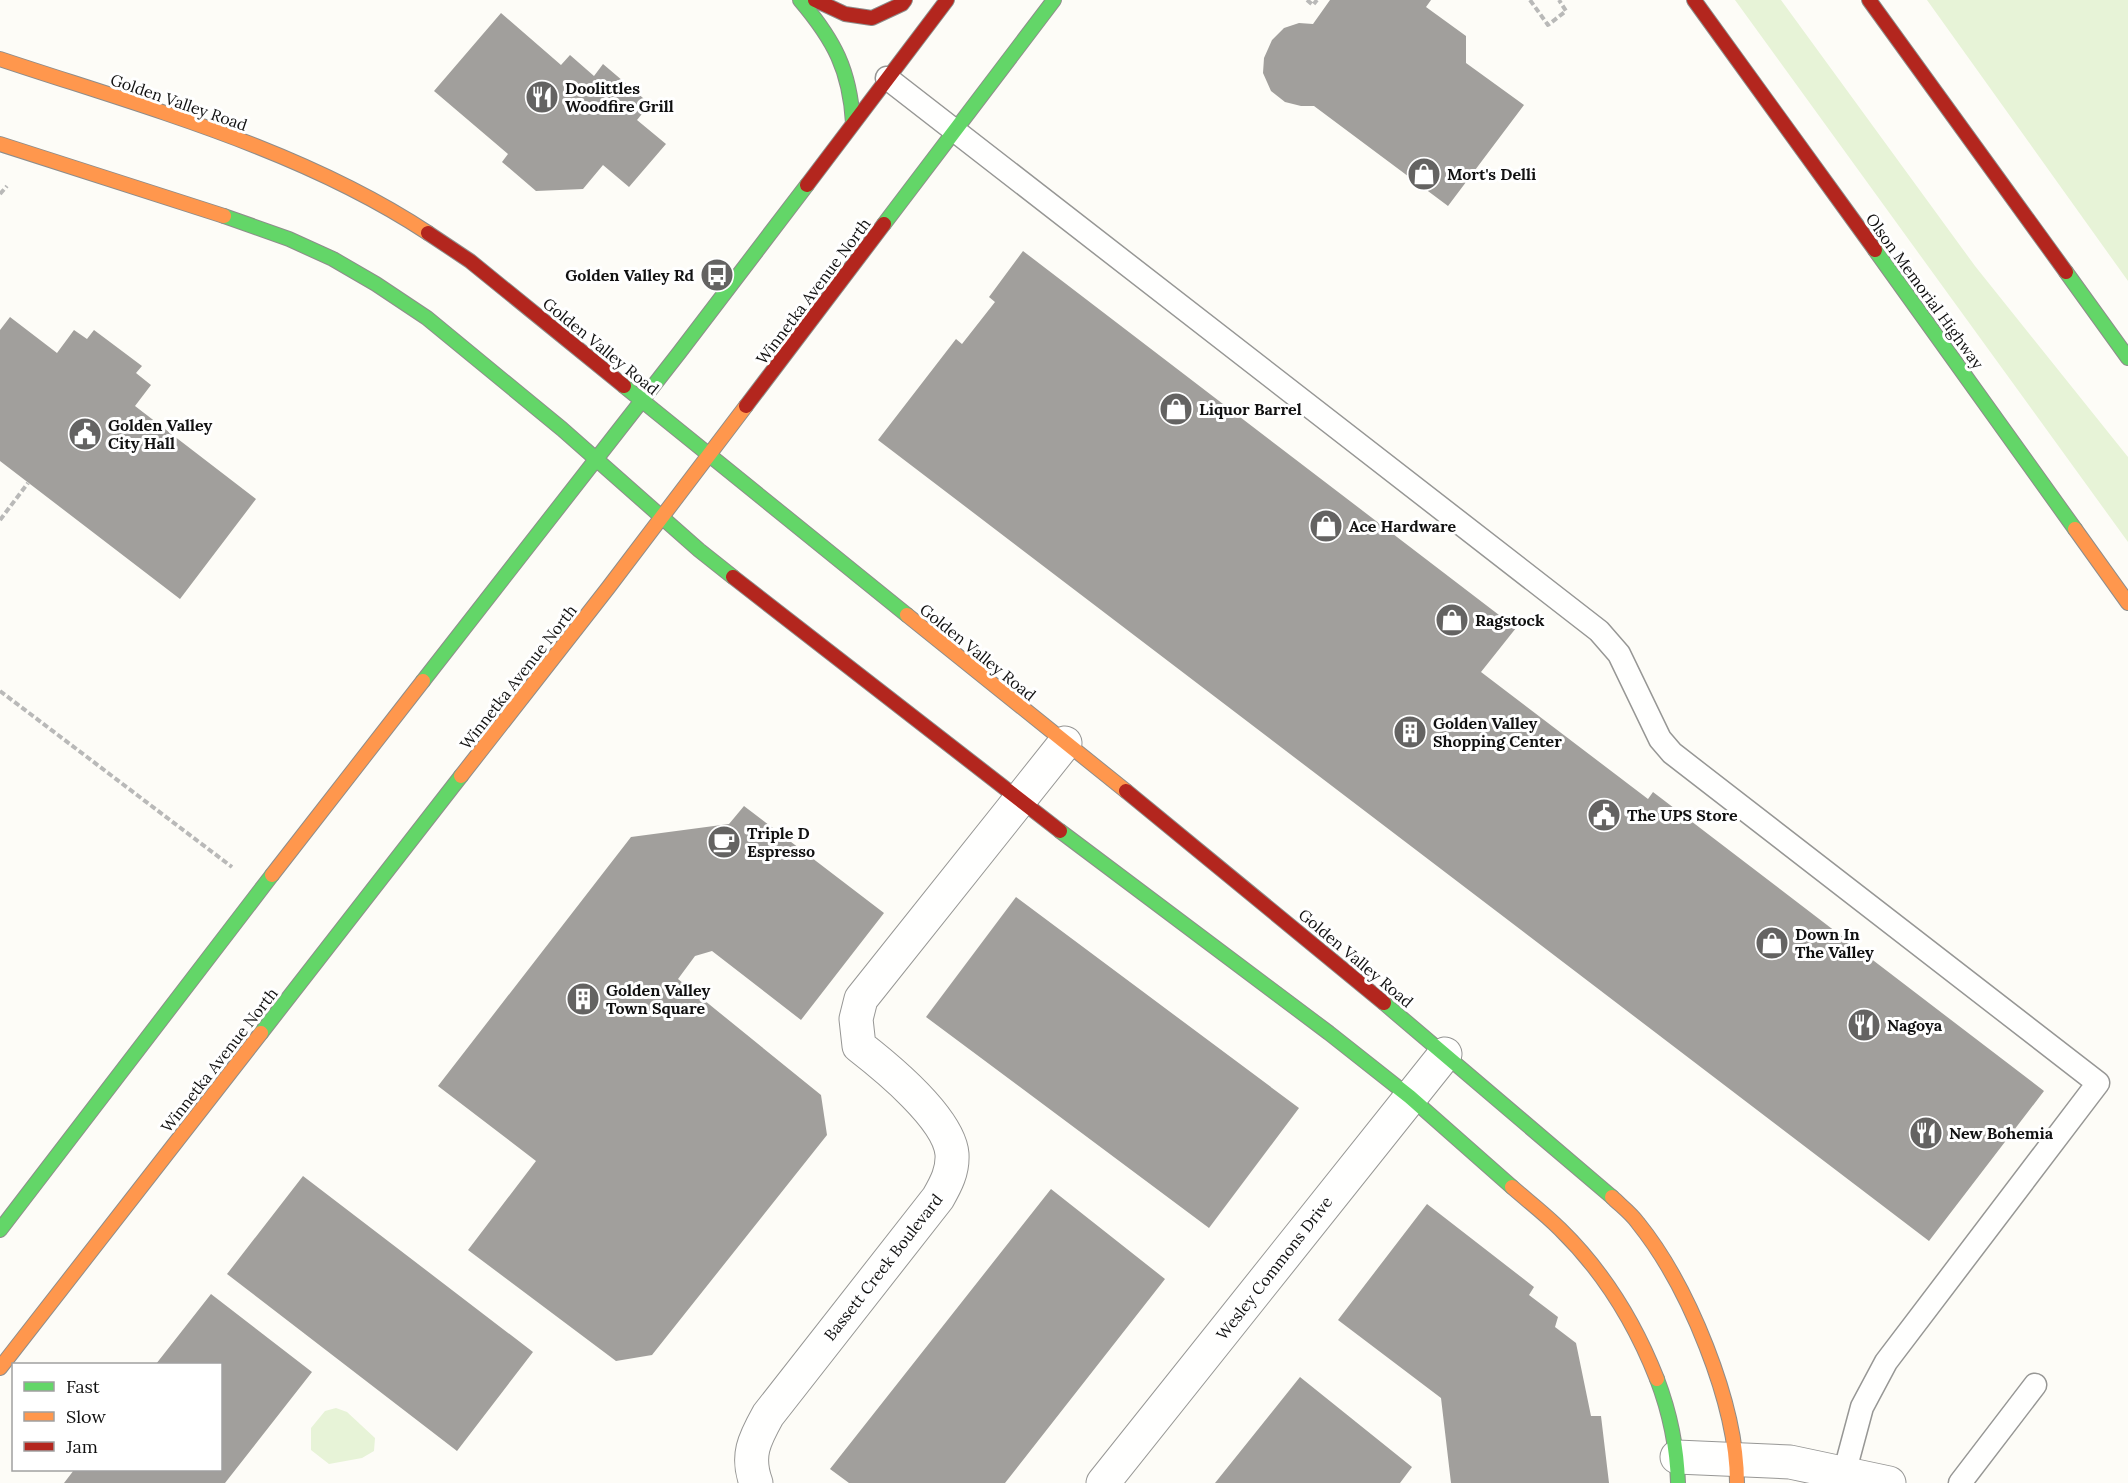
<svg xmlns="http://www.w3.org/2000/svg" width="2128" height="1483" viewBox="0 0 2128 1483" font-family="Lora,serif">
	<rect width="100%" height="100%" fill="#fdfcf7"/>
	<path fill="#e7f3d7" d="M1735,0H1781L1975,266L2128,457V542Z
		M1927,0H2128V281Z
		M336,1408L347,1412L375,1438L374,1451L362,1458L329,1464L311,1450V1428L325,1411Z"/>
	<path fill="#a19f9c" d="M1330,0H1431L1426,7L1466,36V63L1524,105L1448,206L1314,106H1301L1285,102L1271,91L1263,73L1264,58L1272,40L1284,28L1299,23L1313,24Z
		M501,13L561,65L570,55L594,76L603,64L650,104L637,120L666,144L629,187L603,165L583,189L536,191L502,162L508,154L434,91Z
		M1023,251L1516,628L1481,672L1648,799L1653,792L2044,1091L1929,1241L878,440L956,339L962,344L995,302L989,297Z
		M10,317L57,353L74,330L87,339L94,330L142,366L136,373L151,385L135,406L256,499L180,599L0,461V330Z
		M744,806L884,913L801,1020L712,951L695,956L678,979L821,1095L827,1135L652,1355L616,1361L468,1250L536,1161L438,1086L631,837L729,824Z
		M1016,897L1299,1108L1209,1228L926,1017Z
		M303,1176L533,1352L457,1451L227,1274Z
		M1051,1189L1165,1279L1005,1483H849L830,1469Z
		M1427,1204L1534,1287L1529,1295L1558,1317L1555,1327L1576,1343L1591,1416H1601L1609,1483H1451L1441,1398L1338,1320Z
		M211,1294L312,1372L225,1483H64L74,1470H220V1364H156Z
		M1300,1377L1412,1467L1400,1483H1215Z"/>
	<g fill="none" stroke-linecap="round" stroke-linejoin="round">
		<g stroke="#979795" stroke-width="25">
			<path id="lane" d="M887,78L1599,631L1619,654L1660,739L1672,753L2098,1083L1886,1362L1862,1407L1844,1474
				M1960,1483L2035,1385"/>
		</g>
		<g stroke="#979795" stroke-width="35">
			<path id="street" d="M1677,1457L1790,1462L1889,1483
				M756,1483C746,1456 754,1440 768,1415L938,1198C946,1184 953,1171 952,1154C949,1118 886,1067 859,1046L856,1019L861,999L1065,743
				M1103,1483L1445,1054"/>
		</g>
		<g stroke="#8e8d8b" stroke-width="16">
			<path id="fast" d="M800,0C834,40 850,70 853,123
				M224,216L289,239L333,259L376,284L427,318L562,429L699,550L733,577
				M884,224L1054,0
				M1875,250L2075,529
				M2066,272L2128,358
				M624,386L907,615
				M423,681L679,353L807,185
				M1060,831L1329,1033L1410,1097L1512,1187
				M1384,1003L1612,1197
				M261,1033L461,776
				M0,1230L272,875
				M1657,1379C1670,1413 1677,1447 1678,1483"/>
		</g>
		<g stroke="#8e8d8b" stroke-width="16">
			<path id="slow" d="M0,59C144,107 301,149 428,233
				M0,144L224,216
				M2075,529L2128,603
				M907,615L1126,791
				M461,776L608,588L746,406
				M272,875L423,681
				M1512,1187C1528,1201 1545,1214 1560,1229C1603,1271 1635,1323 1657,1379
				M1612,1197C1620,1205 1631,1213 1638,1223C1688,1285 1737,1403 1737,1483
				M0,1368L261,1033"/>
		</g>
		<g stroke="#8e8d8b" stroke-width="16">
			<path id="jam" d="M815,0L845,14L872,18L902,4L905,0
				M1694,0L1875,250
				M1869,0L2066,272
				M807,185L947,0
				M428,233L470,261L624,386
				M746,406L884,224
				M733,577L1060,831
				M1126,791L1384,1003"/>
		</g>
		<path stroke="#b9b9b8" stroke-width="4" stroke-dasharray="6 3" stroke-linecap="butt" d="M1307,0L1313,5L1317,0
			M1530,0L1548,25L1566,11L1559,0
			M0,194L7,186
			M0,520L28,483
			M0,691L232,867"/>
		<use href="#lane" stroke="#fffffe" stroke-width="22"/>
		<use href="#street" stroke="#fffffe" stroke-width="33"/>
		<use href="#fast" stroke="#63d668" stroke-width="14"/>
		<use href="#slow" stroke="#ff974d" stroke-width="14"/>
		<use href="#jam" stroke="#b3261e" stroke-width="14"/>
	</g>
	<defs>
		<g id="restaurant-disc" transform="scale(1.725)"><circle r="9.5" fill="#646362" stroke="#fff"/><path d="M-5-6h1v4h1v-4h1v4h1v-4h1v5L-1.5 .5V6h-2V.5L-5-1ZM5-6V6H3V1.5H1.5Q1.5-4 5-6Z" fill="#fff"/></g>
		<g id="shop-disc" transform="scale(1.725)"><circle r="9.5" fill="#646362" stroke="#fff"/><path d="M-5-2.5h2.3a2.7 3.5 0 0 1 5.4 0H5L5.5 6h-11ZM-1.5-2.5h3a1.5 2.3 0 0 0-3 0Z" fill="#fff"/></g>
		<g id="bus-disc" transform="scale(1.725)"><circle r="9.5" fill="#646362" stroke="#fff"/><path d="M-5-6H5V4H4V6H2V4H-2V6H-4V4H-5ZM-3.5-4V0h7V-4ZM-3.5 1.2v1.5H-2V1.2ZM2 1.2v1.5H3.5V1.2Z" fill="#fff"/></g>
		<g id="civic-disc" transform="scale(1.725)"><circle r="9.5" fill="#646362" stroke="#fff"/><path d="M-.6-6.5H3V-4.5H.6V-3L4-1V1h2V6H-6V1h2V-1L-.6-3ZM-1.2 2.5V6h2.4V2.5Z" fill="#fff"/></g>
		<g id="building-disc" transform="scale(1.725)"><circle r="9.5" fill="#646362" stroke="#fff"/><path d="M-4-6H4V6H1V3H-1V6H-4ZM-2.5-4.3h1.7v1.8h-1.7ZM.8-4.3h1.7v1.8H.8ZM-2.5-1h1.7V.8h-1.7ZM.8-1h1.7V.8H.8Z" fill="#fff"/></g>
		<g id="cafe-disc" transform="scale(1.725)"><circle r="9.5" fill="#646362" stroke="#fff"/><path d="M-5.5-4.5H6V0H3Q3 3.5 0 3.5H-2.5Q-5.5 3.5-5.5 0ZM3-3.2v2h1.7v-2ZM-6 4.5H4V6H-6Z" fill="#fff"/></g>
	</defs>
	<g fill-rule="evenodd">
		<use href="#restaurant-disc" x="542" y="97"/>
		<use href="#shop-disc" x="1424" y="174"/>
		<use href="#bus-disc" x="717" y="275"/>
		<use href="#shop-disc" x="1176" y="409"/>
		<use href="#civic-disc" x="85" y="434"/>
		<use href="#shop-disc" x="1326" y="526"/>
		<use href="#shop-disc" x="1452" y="620"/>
		<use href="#building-disc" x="1410" y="732"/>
		<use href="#civic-disc" x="1604" y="815"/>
		<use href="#cafe-disc" x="724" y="842"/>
		<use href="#shop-disc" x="1772" y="943"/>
		<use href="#building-disc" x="583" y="999"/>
		<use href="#restaurant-disc" x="1864" y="1025"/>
		<use href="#restaurant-disc" x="1926" y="1133"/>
	</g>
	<g text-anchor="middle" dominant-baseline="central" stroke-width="6" stroke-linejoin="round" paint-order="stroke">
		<g font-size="16" font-weight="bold" fill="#111" stroke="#fff" text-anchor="start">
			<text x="565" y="88">Doolittles<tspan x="565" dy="18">Woodfire Grill</tspan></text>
			<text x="1447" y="174">Mort's Delli</text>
			<text x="694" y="275" text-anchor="end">Golden Valley Rd</text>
			<text x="1199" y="409">Liquor Barrel</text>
			<text x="108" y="425">Golden Valley<tspan x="108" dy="18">City Hall</tspan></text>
			<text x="1349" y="526">Ace Hardware</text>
			<text x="1475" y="620">Ragstock</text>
			<text x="1433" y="723">Golden Valley<tspan x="1433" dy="18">Shopping Center</tspan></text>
			<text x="1627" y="815">The UPS Store</text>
			<text x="747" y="833">Triple D<tspan x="747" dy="18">Espresso</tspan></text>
			<text x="1795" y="934">Down In<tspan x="1795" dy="18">The Valley</tspan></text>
			<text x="606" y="990">Golden Valley<tspan x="606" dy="18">Town Square</tspan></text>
			<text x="1887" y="1025">Nagoya</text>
			<text x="1949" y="1133">New Bohemia</text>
		</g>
		<g font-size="16" fill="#111" stroke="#fff">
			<text transform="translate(179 102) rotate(19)">Golden Valley Road</text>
			<text transform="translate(813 291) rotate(-53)">Winnetka Avenue North</text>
			<text transform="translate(1925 291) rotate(54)">Olson Memorial Highway</text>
			<text transform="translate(601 346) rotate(39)">Golden Valley Road</text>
			<text transform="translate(978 652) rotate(39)">Golden Valley Road</text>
			<text transform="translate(518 677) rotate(-52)">Winnetka Avenue North</text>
			<text transform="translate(1356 958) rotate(40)">Golden Valley Road</text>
			<text transform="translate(219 1060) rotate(-52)">Winnetka Avenue North</text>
			<text transform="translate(883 1267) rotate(-52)">Bassett Creek Boulevard</text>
			<text transform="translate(1274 1268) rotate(-52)">Wesley Commons Drive</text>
		</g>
	</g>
	<rect x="12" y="1363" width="210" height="108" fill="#ffffff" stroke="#a0a0a0" stroke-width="1.5"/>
	<rect x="24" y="1382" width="30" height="9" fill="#63d668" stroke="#a0a0a0" stroke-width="1.5"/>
	<text x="66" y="1393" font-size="18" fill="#111111">Fast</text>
	<rect x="24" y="1412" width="30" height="9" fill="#ff974d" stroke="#a0a0a0" stroke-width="1.5"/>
	<text x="66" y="1423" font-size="18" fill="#111111">Slow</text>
	<rect x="24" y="1442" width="30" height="9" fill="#b3261e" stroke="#a0a0a0" stroke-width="1.5"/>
	<text x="66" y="1453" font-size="18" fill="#111111">Jam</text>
</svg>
